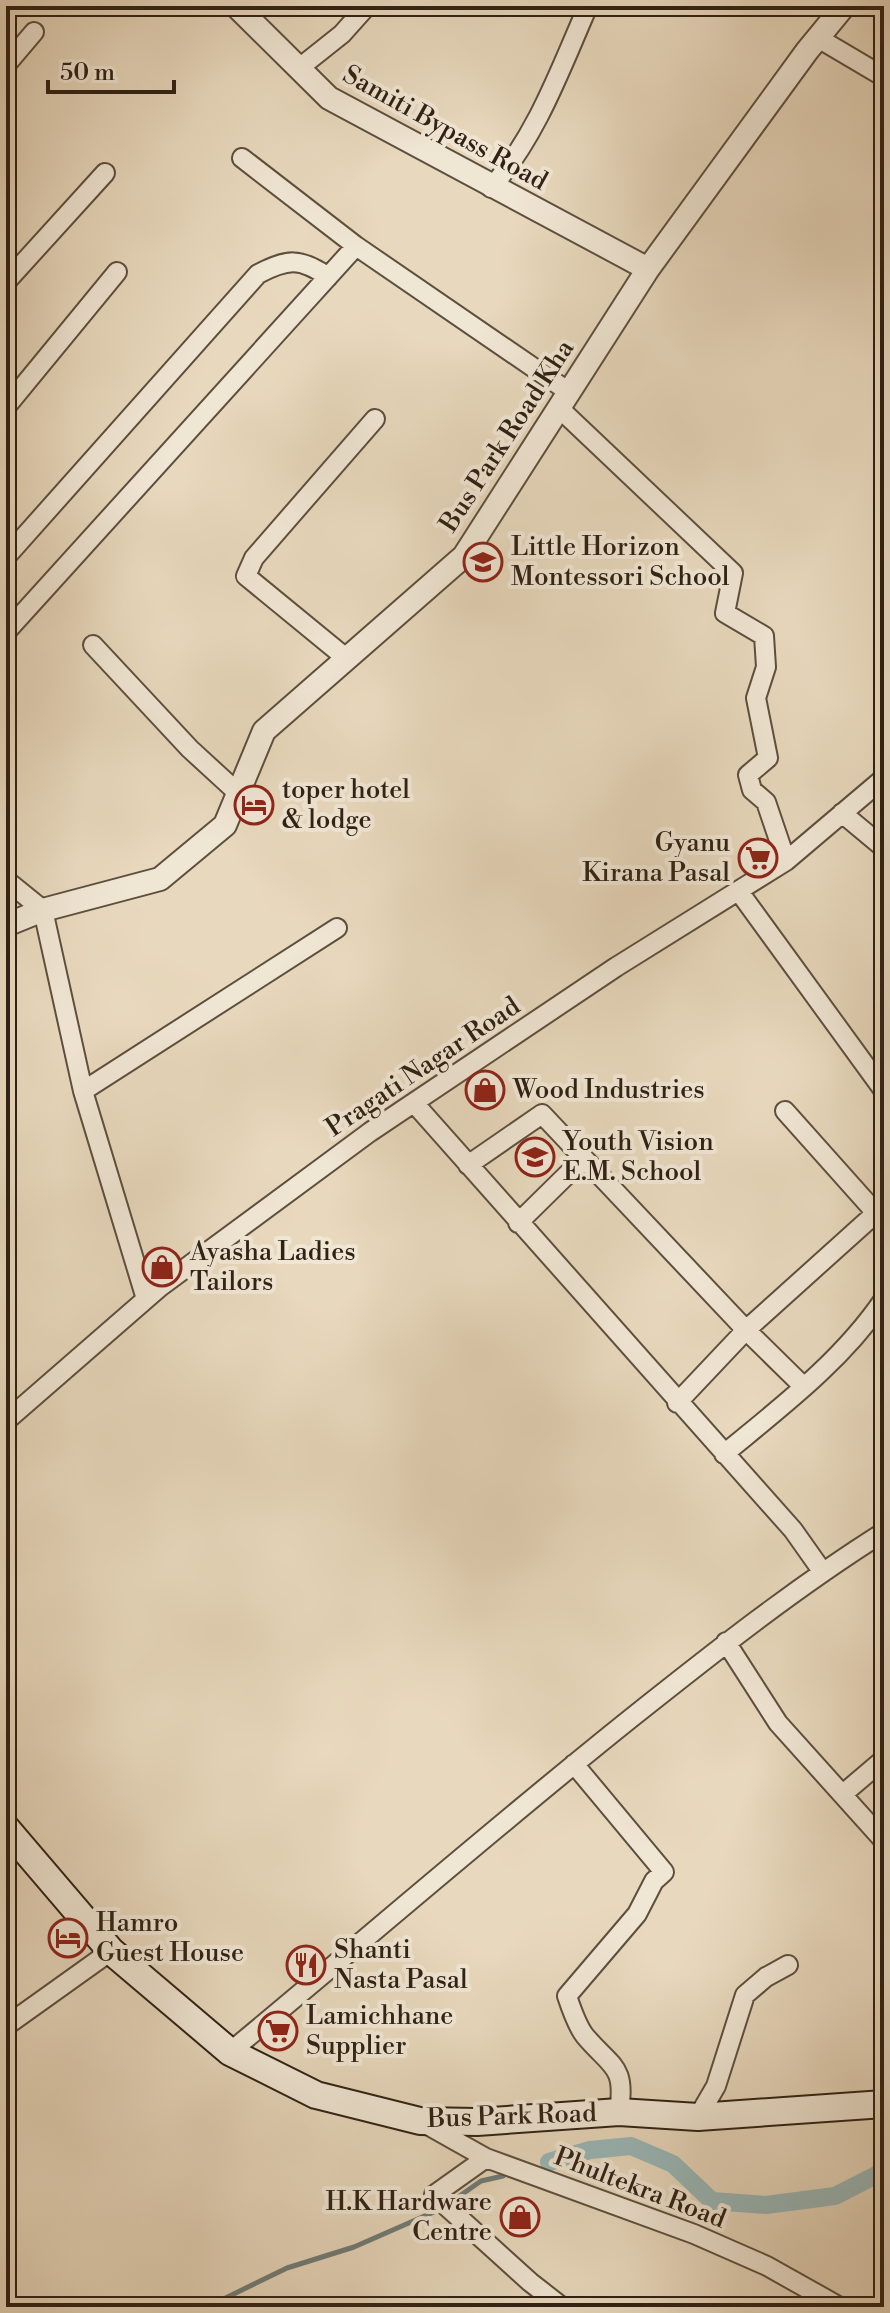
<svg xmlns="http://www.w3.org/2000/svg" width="890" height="2313" viewBox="0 0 890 2313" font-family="'Libre Bodoni',serif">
	<rect width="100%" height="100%" fill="#e8d8bd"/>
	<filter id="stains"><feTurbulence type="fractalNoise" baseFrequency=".0025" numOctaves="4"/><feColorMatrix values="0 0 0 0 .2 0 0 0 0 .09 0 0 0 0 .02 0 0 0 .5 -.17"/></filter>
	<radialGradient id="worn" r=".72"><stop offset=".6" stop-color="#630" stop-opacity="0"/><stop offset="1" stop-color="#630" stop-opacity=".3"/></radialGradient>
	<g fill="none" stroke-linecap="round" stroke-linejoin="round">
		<path stroke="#6f7c77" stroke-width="5" d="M451,2202L481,2181L503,2176
			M207,2307L287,2268L354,2247L443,2208"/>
		<path stroke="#99b8b9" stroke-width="18" d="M549,2162L590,2150L631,2146L673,2164L712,2201L766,2205L835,2196L884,2171"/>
		<g stroke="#5d4f3e" stroke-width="22">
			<path id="minor" d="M818,38L884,77
				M6,65L34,32
				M298,69L342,34L367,6
				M242,158L356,246L569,392
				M491,188C537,135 560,70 588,6
				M6,282L105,173
				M6,407L117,272
				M559,408L733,573L725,613L764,636L766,667L756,698L768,758L748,775L752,790L766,802L786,861
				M6,557L258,274C287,259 300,257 328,277
				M6,632L356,246
				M93,645L190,749L238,793
				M346,658L246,576L254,558L375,419
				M842,813L884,848
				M6,880L43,910L83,1091L146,1299
				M740,893L884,1091
				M83,1091L337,928
				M414,1103L793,1530L822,1571
				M785,1111L876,1213
				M468,1165L542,1114L746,1330L804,1387
				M518,1223L583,1159
				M677,1403L746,1330L876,1213L884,1219
				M6,1421L160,1287L370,1132L616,967L786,861L884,778
				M724,1454C781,1407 842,1361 884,1299
				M726,1642L778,1723L884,1841
				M574,1764L664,1872L654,1881L637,1914L567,1996C571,2008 577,2026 585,2036C612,2068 626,2065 619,2112
				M843,1794L884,1759
				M6,2026L111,1951
				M230,2052C364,1941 495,1827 630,1719C713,1653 795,1588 884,1532
				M698,2117L716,2086L745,1995L766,1977L788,1965
				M422,2122L486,2158L694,2234L767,2266L840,2307
				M486,2158L434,2195L530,2282L562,2307"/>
		</g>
		<g stroke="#5d4f3e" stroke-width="26">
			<path id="tertiary" d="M236,6L329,98L648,269
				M6,925L43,910L160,879L225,825L264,731L464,556L648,269L807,51L844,6"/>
		</g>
		<g stroke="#2f2114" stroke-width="30">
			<path id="secondary" d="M6,1828L111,1951L230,2052L316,2095L420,2121L477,2122L619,2112L698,2117L884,2104"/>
		</g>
		<use href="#minor" stroke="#f0e6d4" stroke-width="18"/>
		<use href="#tertiary" stroke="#f0e6d4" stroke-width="22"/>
		<use href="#secondary" stroke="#f0e6d4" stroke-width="26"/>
	</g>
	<defs>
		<g id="school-ring" transform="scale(2)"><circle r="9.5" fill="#f0e6d4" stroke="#8f2418" stroke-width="1.5"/><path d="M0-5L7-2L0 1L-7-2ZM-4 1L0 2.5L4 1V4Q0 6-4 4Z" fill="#8f2418"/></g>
		<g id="hotel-ring" transform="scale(2)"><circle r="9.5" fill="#f0e6d4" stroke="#8f2418" stroke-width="1.5"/><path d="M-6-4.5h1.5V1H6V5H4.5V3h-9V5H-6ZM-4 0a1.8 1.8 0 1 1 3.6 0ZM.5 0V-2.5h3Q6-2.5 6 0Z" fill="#8f2418"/></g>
		<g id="supermarket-ring" transform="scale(2)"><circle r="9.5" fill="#f0e6d4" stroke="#8f2418" stroke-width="1.5"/><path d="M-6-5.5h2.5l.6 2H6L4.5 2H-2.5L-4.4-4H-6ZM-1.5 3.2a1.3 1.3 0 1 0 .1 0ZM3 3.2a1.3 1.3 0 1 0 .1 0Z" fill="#8f2418"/></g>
		<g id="shop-ring" transform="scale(2)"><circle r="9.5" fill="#f0e6d4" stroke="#8f2418" stroke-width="1.5"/><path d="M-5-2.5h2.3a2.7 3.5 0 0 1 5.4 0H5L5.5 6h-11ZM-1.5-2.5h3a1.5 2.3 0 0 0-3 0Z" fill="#8f2418"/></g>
		<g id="restaurant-ring" transform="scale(2)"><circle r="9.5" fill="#f0e6d4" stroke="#8f2418" stroke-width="1.5"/><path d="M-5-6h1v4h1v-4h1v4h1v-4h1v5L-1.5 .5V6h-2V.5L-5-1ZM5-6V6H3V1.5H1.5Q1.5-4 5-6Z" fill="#8f2418"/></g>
	</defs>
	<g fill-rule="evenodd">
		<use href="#school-ring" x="483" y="562"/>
		<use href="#hotel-ring" x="254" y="805"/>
		<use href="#supermarket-ring" x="758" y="858"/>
		<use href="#shop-ring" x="485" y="1090"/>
		<use href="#school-ring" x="535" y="1157"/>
		<use href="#shop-ring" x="162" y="1267"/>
		<use href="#hotel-ring" x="68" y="1938"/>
		<use href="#restaurant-ring" x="306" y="1965"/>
		<use href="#supermarket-ring" x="278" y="2031"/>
		<use href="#shop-ring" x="520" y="2217"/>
	</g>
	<g text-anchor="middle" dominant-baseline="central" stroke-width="8" stroke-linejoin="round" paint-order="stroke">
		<g font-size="26" fill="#2f2114" stroke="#f0e6d4">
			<text transform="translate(445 128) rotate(29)">Samiti Bypass Road</text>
			<text transform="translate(507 436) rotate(-57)">Bus Park Road Kha</text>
			<text transform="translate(423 1067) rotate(-34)">Pragati Nagar Road</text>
			<text transform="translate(512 2116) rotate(-2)">Bus Park Road</text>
			<text transform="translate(640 2188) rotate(21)">Phultekra Road</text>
		</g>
		<g font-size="26" fill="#2f2114" stroke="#f0e6d4" text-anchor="start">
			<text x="511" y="547">Little Horizon<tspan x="511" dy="30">Montessori School</tspan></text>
			<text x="282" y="790">toper hotel<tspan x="282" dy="30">&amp; lodge</tspan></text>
			<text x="730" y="843" text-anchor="end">Gyanu<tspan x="730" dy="30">Kirana Pasal</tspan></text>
			<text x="513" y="1090">Wood Industries</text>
			<text x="563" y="1142">Youth Vision<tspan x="563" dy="30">E.M. School</tspan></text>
			<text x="190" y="1252">Ayasha Ladies<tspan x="190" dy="30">Tailors</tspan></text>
			<text x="96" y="1923">Hamro<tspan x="96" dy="30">Guest House</tspan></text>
			<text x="334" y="1950">Shanti<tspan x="334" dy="30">Nasta Pasal</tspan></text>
			<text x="306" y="2016">Lamichhane<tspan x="306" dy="30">Supplier</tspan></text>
			<text x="492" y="2202" text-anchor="end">H.K Hardware<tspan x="492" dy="30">Centre</tspan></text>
		</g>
	</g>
	<rect width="890" height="2313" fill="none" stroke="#e8d8bd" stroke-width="32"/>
	<rect x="8" y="8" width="874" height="2297" fill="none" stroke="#2f2114" stroke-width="4"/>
	<rect x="16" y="16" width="858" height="2281" fill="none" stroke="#2f2114" stroke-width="2"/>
	<path d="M48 80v12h126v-12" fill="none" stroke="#2f2114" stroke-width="4"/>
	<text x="60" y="80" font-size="24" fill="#2f2114" stroke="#f0e6d4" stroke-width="6" paint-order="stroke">50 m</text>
	<rect width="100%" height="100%" filter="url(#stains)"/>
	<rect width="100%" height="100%" fill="url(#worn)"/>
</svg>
